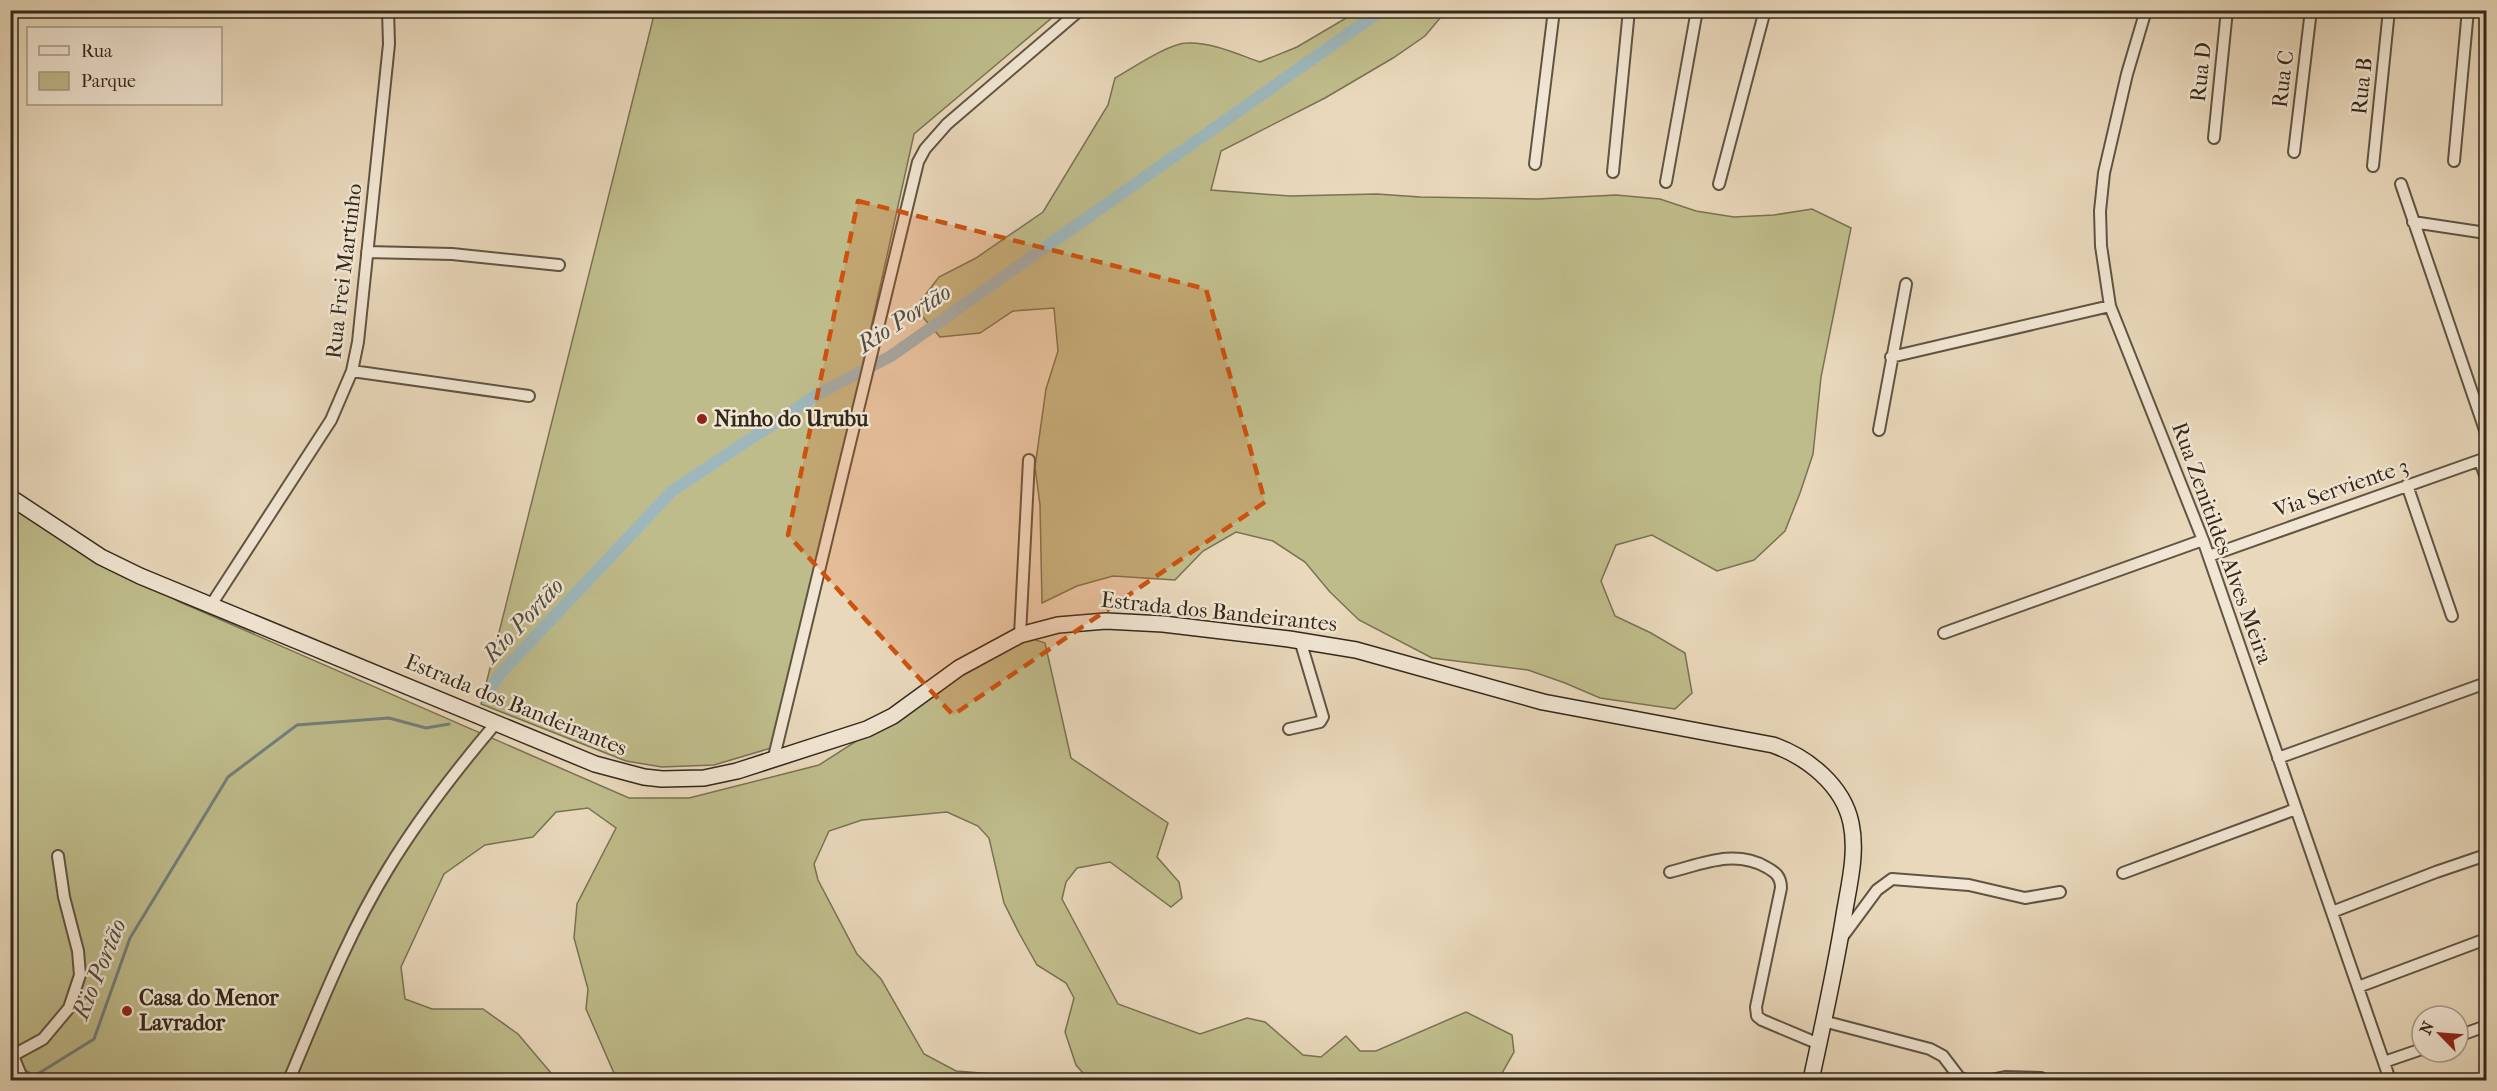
<svg xmlns="http://www.w3.org/2000/svg" width="2497" height="1091" viewBox="0 0 2497 1091" font-family="'IM FELL French Canon',serif">
	<rect width="100%" height="100%" fill="#e9d8bb"/>
	<filter id="stains"><feTurbulence type="fractalNoise" baseFrequency=".00333" numOctaves="4"/><feColorMatrix values="0 0 0 0 .2 0 0 0 0 .09 0 0 0 0 .02 0 0 0 .5 -.17"/></filter>
	<radialGradient id="worn" r=".72"><stop offset=".6" stop-color="#630" stop-opacity="0"/><stop offset="1" stop-color="#630" stop-opacity=".3"/></radialGradient>
	<path fill="#bfbc8b" stroke="#797253" stroke-width="1.5" d="M655,11H1060L914,134L778,746L714,765L662,767L626,761L481,704Z
		M1358,11H1446L1425,36L1393,58L1325,98L1221,151L1211,190L1290,196L1377,194L1420,197L1538,199L1616,195L1660,199L1696,211L1734,217L1774,215L1812,209L1851,228L1821,377L1813,454L1800,493L1785,531L1754,560L1717,571L1652,535L1616,545L1601,581L1615,616L1651,633L1685,653L1692,693L1675,709L1600,698L1565,683L1528,670L1432,658L1359,620L1330,592L1305,562L1273,541L1236,532L1203,551L1175,580L1113,576L1077,586L1042,603L1040,505L1035,467L1046,389L1058,351L1054,308L1013,311L980,333L940,337L915,308L939,277L976,258L1043,212L1108,105L1115,78C1131,69 1169,43 1187,43C1212,42 1237,54 1260,62L1297,47Z
		M10,501L86,552L180,602L629,798H689L819,765L1003,647L1027,637L1045,643L1071,758L1168,823L1157,857L1179,882L1182,898L1171,907L1110,862L1077,868L1066,882L1062,899L1118,1004L1200,1034L1247,1018L1265,1022L1303,1055L1321,1057L1346,1036L1360,1051H1376L1466,1012L1512,1035L1514,1052L1498,1080H1089L1076,1065L1065,1032L1074,998L1066,983L1037,965L1019,933L1004,903L989,838L978,826L947,812L862,820L829,831L814,864L818,880L857,954L881,979L924,1054L956,1071L1006,1075L1020,1080H617L586,1009L588,989L574,938L577,904L616,828L588,808L556,812L533,837L485,845L444,874L401,967L405,999L432,1009H483L518,1034L557,1080H44L21,1068L11,1070Z"/>
	<g fill="none" stroke-linecap="round" stroke-linejoin="round">
		<path stroke="#737e7c" stroke-width="3" d="M28,1080L94,1039L130,938L228,777L297,725L389,718L426,728L449,724"/>
		<path stroke="#9db7bc" stroke-width="12" d="M485,697L500,674L672,491L818,394L891,356L1382,10"/>
		<g stroke="#605443" stroke-width="14">
			<path id="street" d="M2146,10L2127,74L2104,173L2100,211L2101,246L2110,306L2203,540L2390,1080
				M2214,138L2227,10
				M2294,152L2311,10
				M2454,161L2468,10
				M1535,164L1554,10
				M2373,166L2389,10
				M1613,172L1629,10
				M1666,182L1697,10
				M1719,184L1765,10
				M2401,184L2486,433
				M2413,222L2486,233
				M367,252L452,254L559,265
				M1891,357L2110,306
				M352,371L529,396
				M1879,430L1906,284
				M2480,461L2486,478
				M2407,485L2452,616
				M2209,556L2486,458
				M211,605L331,420L352,371L358,342L389,44L388,10
				M1944,633L2203,540
				M1020,635L1029,460
				M1289,729L1320,722L1323,717L1300,640
				M2278,758L2486,683
				M773,761L918,162L925,149L947,124L1080,10
				M1670,872C1702,864 1734,849 1766,867C1775,872 1781,876 1781,888L1756,1007L1757,1016L1762,1020L1819,1044
				M2123,873L2296,809
				M2332,912L2436,872L2486,855
				M1843,936L1877,890L1892,879L1969,885L2025,898L2060,892
				M2358,987L2486,939
				M1823,1021L1930,1049L1943,1056L1959,1077L1965,1080
				M2458,1036L2486,1026
				M13,1056L23,1080
				M10,1057L43,1039L69,1008L80,975L78,951L64,897L58,856
				M2384,1062L2422,1049
				M289,1080C319,1009 347,936 388,869C419,818 457,769 496,723
				M1991,1080L2005,1077L2041,1078L2045,1080"/>
		</g>
		<g stroke="#33281b" stroke-width="18">
			<path id="secondary" d="M10,497L101,557L140,576L595,764L644,777L662,779L704,778L737,771L867,729L893,716L959,668L1020,635L1058,625L1106,621L1163,624L1289,639L1356,650L1543,702L1773,745C1807,757 1843,785 1851,823C1857,851 1850,881 1845,909C1836,967 1823,1024 1811,1080"/>
		</g>
		<use href="#street" stroke="#f1e6d3" stroke-width="10"/>
		<use href="#secondary" stroke="#f1e6d3" stroke-width="15"/>
	</g>
	<path fill="#cd520e" fill-opacity="0.2" stroke="#cd520e" stroke-width="4.5" stroke-dasharray="12 8" stroke-linejoin="round" d="M858,201L1206,289L1265,502L953,715L788,535Z"/>
	<g fill="#8f2418" stroke="#f1e6d3" stroke-width="2">
		<circle cx="702" cy="419" r="6"/>
		<circle cx="127" cy="1011" r="6"/>
	</g>
	<g text-anchor="middle" dominant-baseline="central" stroke-width="5" stroke-linejoin="round" paint-order="stroke">
		<g font-size="22" fill="#33281b" stroke="#f1e6d3">
			<text transform="translate(2201 72) rotate(-84)">Rua D</text>
			<text transform="translate(2283 79) rotate(-83)">Rua C</text>
			<text transform="translate(2362 86) rotate(-84)">Rua B</text>
			<text transform="translate(344 271) rotate(-83)">Rua Frei Martinho</text>
			<text transform="translate(2341 488) rotate(-19)">Via Serviente 3</text>
			<text transform="translate(2222 543) rotate(70)">Rua Zenitildes Alves Meira</text>
			<text transform="translate(1219 612) rotate(6)">Estrada dos Bandeirantes</text>
			<text transform="translate(516 705) rotate(22)">Estrada dos Bandeirantes</text>
		</g>
		<g font-size="22" font-weight="bold" fill="#33281b" stroke="#f1e6d3" text-anchor="start">
			<text x="714" y="419">Ninho do Urubu</text>
			<text x="139" y="998">Casa do Menor<tspan x="139" dy="25">Lavrador</tspan></text>
		</g>
		<g font-size="24" font-style="italic" fill="#4e4c43" stroke="#f1e6d3">
			<text transform="translate(904 318) rotate(-33)">Rio Portão</text>
			<text transform="translate(523 620) rotate(-47)">Rio Portão</text>
			<text transform="translate(99 969) rotate(-68)">Rio Portão</text>
		</g>
	</g>
	<rect width="2497" height="1091" fill="none" stroke="#e9d8bb" stroke-width="36"/>
	<rect x="12" y="12" width="2473" height="1067" fill="none" stroke="#33281b" stroke-width="3"/>
	<rect x="18" y="18" width="2461" height="1055" fill="none" stroke="#33281b" stroke-width="1.5"/>
	<rect x="27" y="27" width="195" height="78" fill="#f1e6d3" stroke="#a59a89" stroke-width="1.5"/>
	<rect x="39" y="46" width="30" height="9" fill="#f1e6d3" stroke="#a59a89" stroke-width="1.5"/>
	<text x="81" y="57" font-size="18" fill="#33281b">Rua</text>
	<rect x="39" y="72" width="30" height="18" fill="#bfbc8b" stroke="#a59a89" stroke-width="1.5"/>
	<text x="81" y="87" font-size="18" fill="#33281b">Parque</text>
	<g transform="translate(2440 1034) rotate(295)"><circle r="28" fill="#f1e6d3" stroke="#a59a89" stroke-width="1.5"/>
	<path d="M0-4.5L10 22L0 15L-10 22Z" fill="#8f2418"/>
	<text y="-9" font-size="16" font-weight="bold" text-anchor="middle" fill="#33281b">N</text>
	</g>
	<rect width="100%" height="100%" filter="url(#stains)"/>
	<rect width="100%" height="100%" fill="url(#worn)"/>
</svg>
